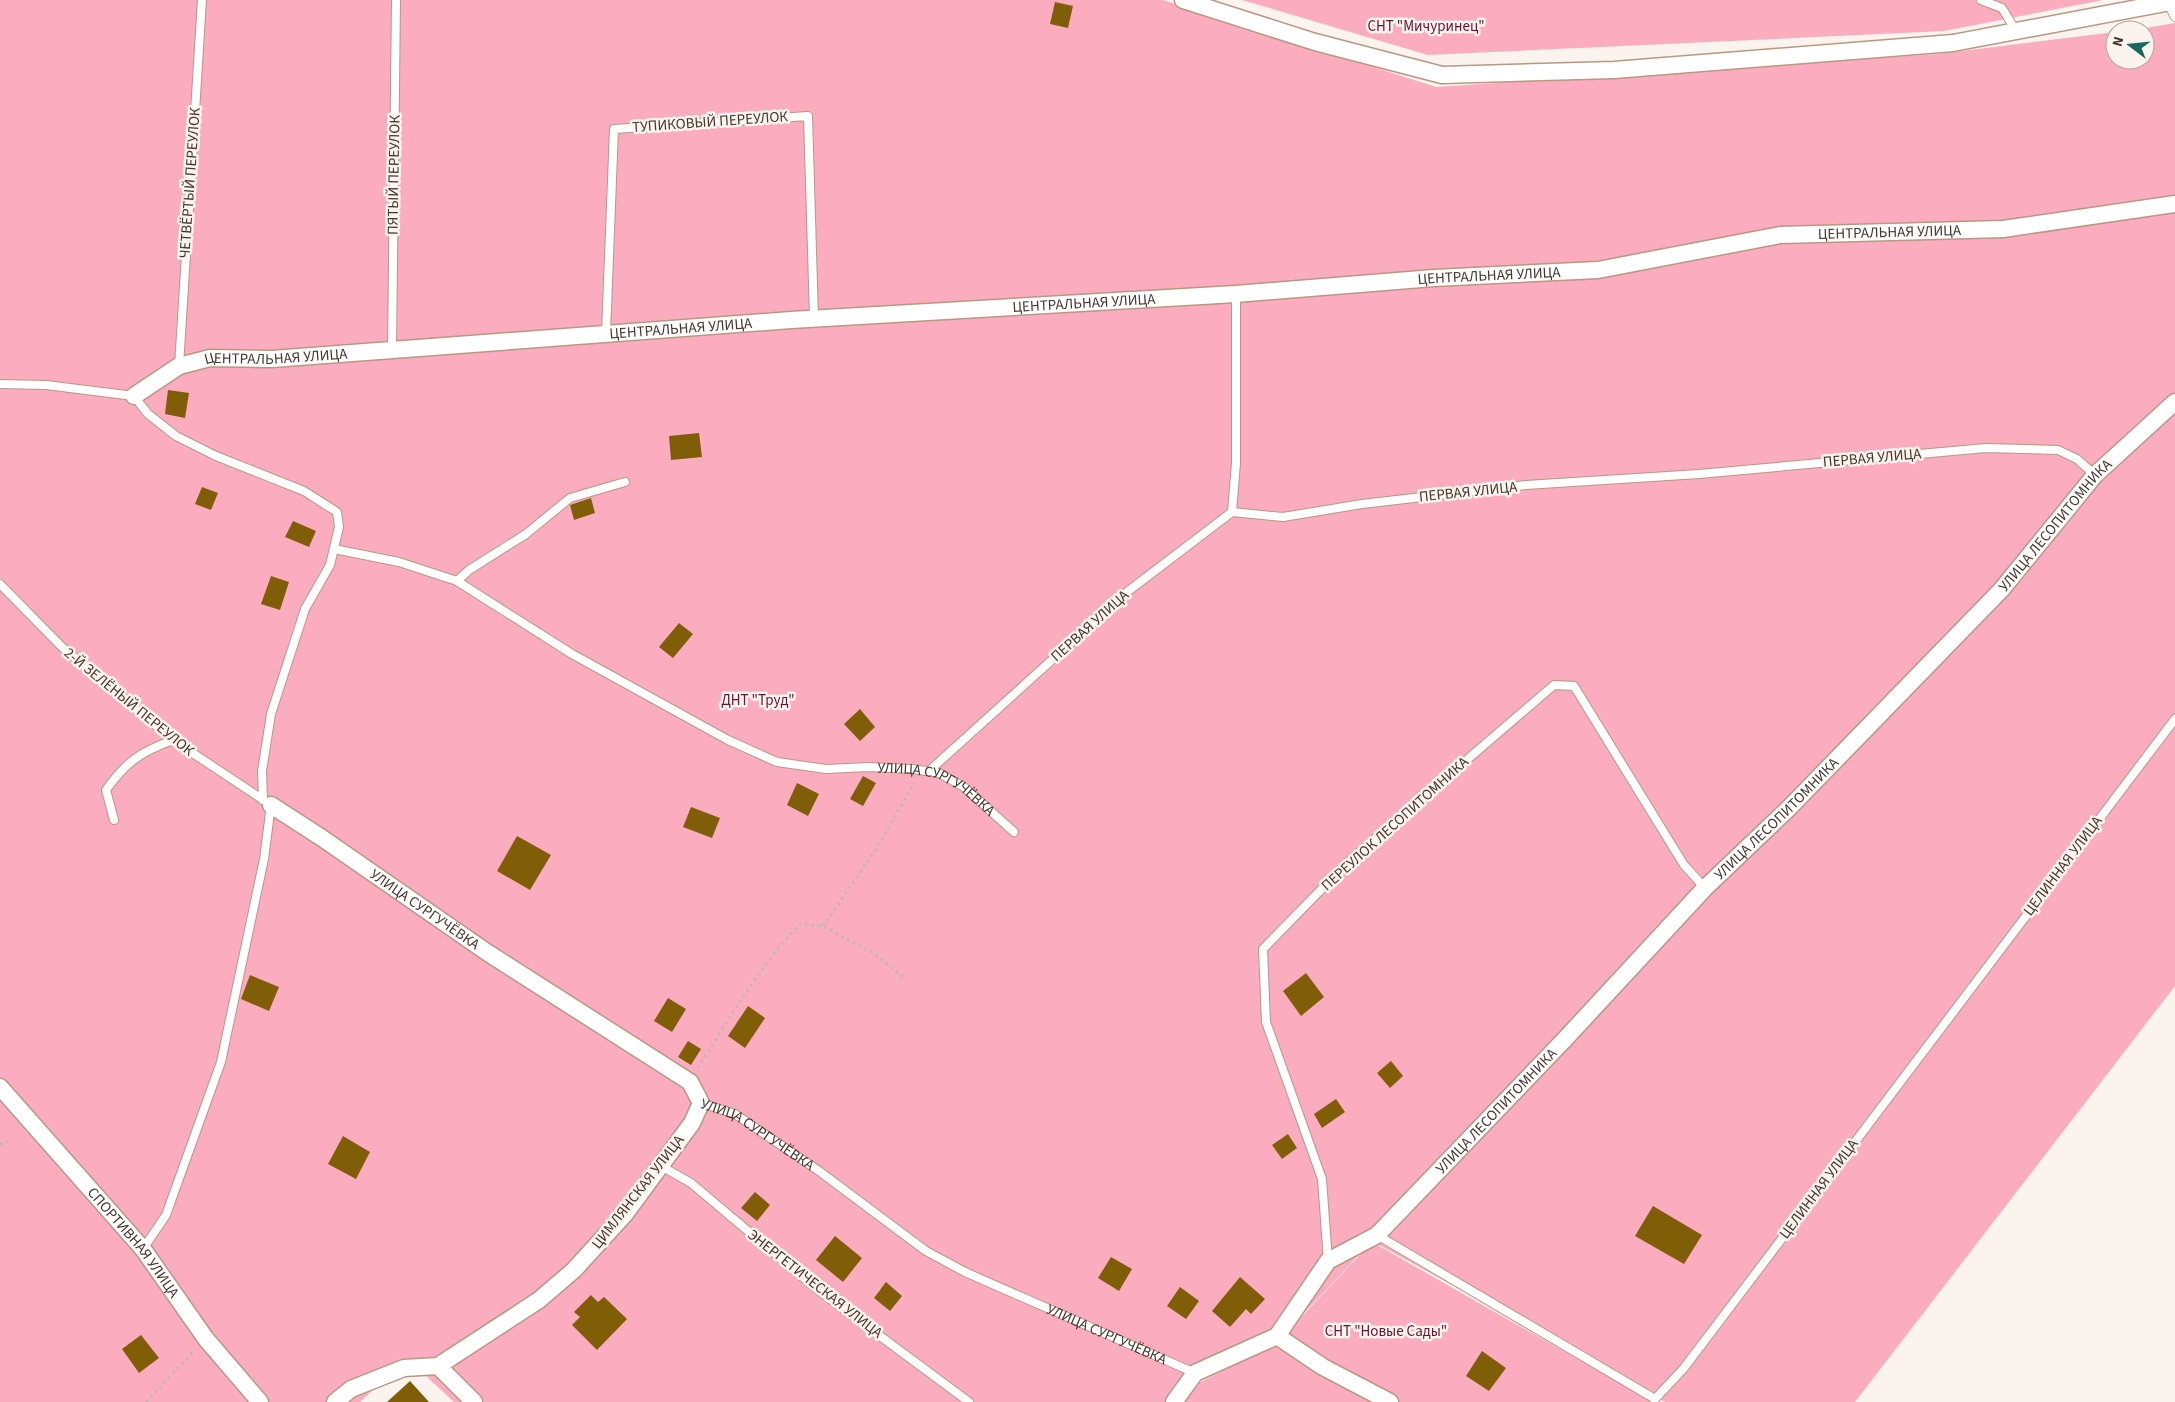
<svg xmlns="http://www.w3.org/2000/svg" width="2175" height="1402" viewBox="0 0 2175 1402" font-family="'Source Sans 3',sans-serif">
	<rect width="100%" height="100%" fill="#faf3ee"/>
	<path fill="#fbacbe" d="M0,0H1163L1436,87L1938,54L2115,32V60H2145V30H2134L2175,23V986L1855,1402H1665L1372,1241L1276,1343L1190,1385L1177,1402H454L407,1358L360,1402H0Z
		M1242,0H2103L1944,31L1428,55Z
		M1372,1242L1646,1398L1654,1402H1181L1191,1387L1277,1343Z"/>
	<path fill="#805d07" d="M1055,2L1073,6L1068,28L1050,24Z
		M168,390L189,393L185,418L165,414Z
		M699,433L702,457L671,460L669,436Z
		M202,487L218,493L211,510L195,504Z
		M591,498L595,513L574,520L570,505Z
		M293,521L316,531L309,547L285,537Z
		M271,576L289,582L280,610L261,604Z
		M679,623L693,634L673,658L659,647Z
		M860,709L875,727L860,741L844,724Z
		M863,776L876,783L863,806L850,799Z
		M797,783L819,794L808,816L787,805Z
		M691,807L720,818L712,838L683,827Z
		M517,836L551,855L530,890L497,871Z
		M1306,973L1324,997L1301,1016L1283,991Z
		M250,975L279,987L269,1011L241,999Z
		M668,998L686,1009L672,1032L654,1021Z
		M748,1006L765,1018L745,1048L728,1036Z
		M688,1041L701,1049L691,1065L678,1057Z
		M1391,1061L1403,1076L1390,1088L1377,1073Z
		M1336,1099L1345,1112L1322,1128L1314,1114Z
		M1288,1134L1297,1148L1282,1159L1272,1145Z
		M343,1136L370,1152L356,1179L328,1164Z
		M755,1192L770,1205L757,1221L741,1208Z
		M1653,1206L1702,1235L1684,1264L1635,1236Z
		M835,1236L862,1258L843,1282L816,1260Z
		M1111,1257L1132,1269L1119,1291L1098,1278Z
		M1240,1277L1265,1299L1251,1314L1246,1309L1230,1327L1212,1311Z
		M886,1282L902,1296L890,1311L874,1298Z
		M1180,1287L1199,1301L1186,1319L1167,1306Z
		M591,1295L598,1302L604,1297L627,1319L597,1350L572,1325L580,1317L574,1312Z
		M141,1335L159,1358L139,1373L122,1349Z
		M1482,1351L1506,1368L1489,1391L1466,1376Z
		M410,1381L429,1402H387Z"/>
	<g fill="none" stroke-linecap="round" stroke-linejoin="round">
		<g stroke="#b89882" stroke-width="10">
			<g id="lane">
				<path d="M1981,0L2002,8L2016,31"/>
				<path d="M2167,2L2175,17"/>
				<path d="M606,333L614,129L808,116L814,318"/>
				<path d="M392,350L396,0"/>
				<path d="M179,366L202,0"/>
				<path d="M0,384L46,385L134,396L148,414L176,436L216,456L304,491L337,512L339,527L330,565L305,609L271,714L262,771L263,800"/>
				<path d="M1232,512L1236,463V294"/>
				<path id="s1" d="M334,549L399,562L457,581L572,654L728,740L777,762L826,769L868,767L913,769L939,773L964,787L1014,832"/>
				<path d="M457,581L469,570L526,534L570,498L625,482"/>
				<path d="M0,584L62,647L173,740L271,805L264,859L221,1062L166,1215L143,1249"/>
				<path d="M929,771L1127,592L1232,512L1283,517L1362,504L1526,485L1699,474L1986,448L2058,450L2077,459L2095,475"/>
				<path d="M114,820L106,790C126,762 140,752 173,740"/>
				<path id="s2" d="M701,1103L735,1114L819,1171L926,1251L965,1272L1195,1373"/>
				<path d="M661,1166L691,1183L818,1290L969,1402"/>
				<path d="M1377,1235L1655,1399L1684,1368L2175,719"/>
				<path d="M1328,1261L1322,1179L1266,1022L1263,949L1349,861L1554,685L1574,686L1684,865L1705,888"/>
			</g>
		</g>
		<g stroke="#b89882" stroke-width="19">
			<g id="street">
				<path d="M1183,0L1315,42L1442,75L1614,70L1953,43L2175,1"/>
				<path id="s3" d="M134,396L179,366L210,358L272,359L791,320L1236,294L1434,278L1598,270L1780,235L2003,229L2175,204"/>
				<path id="s4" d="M271,805L322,838L488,953L690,1082L701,1103L692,1123L625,1214L574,1270L539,1300L438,1366L404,1368L351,1389L335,1402"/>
				<path id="s5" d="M0,1087L143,1249L206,1339L260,1402"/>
				<path d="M1277,1336L1323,1367L1390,1402"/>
				<path d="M438,1366L474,1402"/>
				<path id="s6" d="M1174,1402L1195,1373L1277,1336L1328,1261L1377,1235L1566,1038L1705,888L1789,808L2002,589L2095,475L2175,402"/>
			</g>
		</g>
		<path stroke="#c1b8b2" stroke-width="3" stroke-dasharray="2.5 4" stroke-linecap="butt" d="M823,926L877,848L914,783
			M698,1068C727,1021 762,963 800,924L823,926L875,954L904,978
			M0,1144L12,1141
			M146,1402L193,1352"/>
		<use href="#lane" stroke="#fff" stroke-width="8"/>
		<use href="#street" stroke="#fff" stroke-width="16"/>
	</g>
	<g text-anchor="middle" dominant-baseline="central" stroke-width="5" stroke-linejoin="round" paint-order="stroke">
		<g font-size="15" fill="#6b1133" stroke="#faf3ee">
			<text x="1426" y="26">СНТ "Мичуринец"</text>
			<text x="758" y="700">ДНТ "Труд"</text>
			<text x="1386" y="1331">СНТ "Новые Сады"</text>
		</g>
		<g font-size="15" fill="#45372e" stroke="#faf3ee">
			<text transform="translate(710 122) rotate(-4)">ТУПИКОВЫЙ ПЕРЕУЛОК</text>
			<text transform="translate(394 175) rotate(-89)">ПЯТЫЙ ПЕРЕУЛОК</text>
			<text transform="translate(190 183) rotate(-86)">ЧЕТВЁРТЫЙ ПЕРЕУЛОК</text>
			<text stroke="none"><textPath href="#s3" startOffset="1772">ЦЕНТРАЛЬНАЯ УЛИЦА</textPath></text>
			<text stroke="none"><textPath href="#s3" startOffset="1368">ЦЕНТРАЛЬНАЯ УЛИЦА</textPath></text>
			<text stroke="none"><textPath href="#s3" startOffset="962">ЦЕНТРАЛЬНАЯ УЛИЦА</textPath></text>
			<text stroke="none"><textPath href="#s3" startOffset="558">ЦЕНТРАЛЬНАЯ УЛИЦА</textPath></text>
			<text stroke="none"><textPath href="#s3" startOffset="152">ЦЕНТРАЛЬНАЯ УЛИЦА</textPath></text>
			<text transform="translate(1872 458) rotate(-5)">ПЕРВАЯ УЛИЦА</text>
			<text transform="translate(1468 492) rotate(-6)">ПЕРВАЯ УЛИЦА</text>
			<text stroke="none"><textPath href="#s6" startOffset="1254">УЛИЦА ЛЕСОПИТОМНИКА</textPath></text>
			<text transform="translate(1090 626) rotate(-42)">ПЕРВАЯ УЛИЦА</text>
			<text transform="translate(129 702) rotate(39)">2-Й ЗЕЛЁНЫЙ ПЕРЕУЛОК</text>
			<text stroke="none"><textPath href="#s1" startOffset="661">УЛИЦА СУРГУЧЁВКА</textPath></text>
			<text stroke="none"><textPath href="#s6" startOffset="849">УЛИЦА ЛЕСОПИТОМНИКА</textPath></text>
			<text transform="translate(1395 824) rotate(-42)">ПЕРЕУЛОК ЛЕСОПИТОМНИКА</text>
			<text transform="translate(2063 866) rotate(-53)">ЦЕЛИННАЯ УЛИЦА</text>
			<text stroke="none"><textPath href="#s4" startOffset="186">УЛИЦА СУРГУЧЁВКА</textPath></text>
			<text stroke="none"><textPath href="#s6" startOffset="444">УЛИЦА ЛЕСОПИТОМНИКА</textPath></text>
			<text stroke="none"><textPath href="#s2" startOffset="65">УЛИЦА СУРГУЧЁВКА</textPath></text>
			<text transform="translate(1819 1189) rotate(-53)">ЦЕЛИННАЯ УЛИЦА</text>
			<text transform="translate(638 1192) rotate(-52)">ЦИМЛЯНСКАЯ УЛИЦА</text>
			<text stroke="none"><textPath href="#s5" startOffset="205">СПОРТИВНАЯ УЛИЦА</textPath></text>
			<text transform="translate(815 1284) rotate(38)">ЭНЕРГЕТИЧЕСКАЯ УЛИЦА</text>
			<text stroke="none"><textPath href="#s2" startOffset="470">УЛИЦА СУРГУЧЁВКА</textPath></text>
		</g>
	</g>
	<g transform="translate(2130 45) rotate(286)"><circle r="24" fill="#faf3ee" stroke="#b2a8a1"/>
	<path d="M0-4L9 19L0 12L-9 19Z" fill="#1b665f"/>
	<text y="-8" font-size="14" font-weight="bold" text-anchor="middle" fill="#45372e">N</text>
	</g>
</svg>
